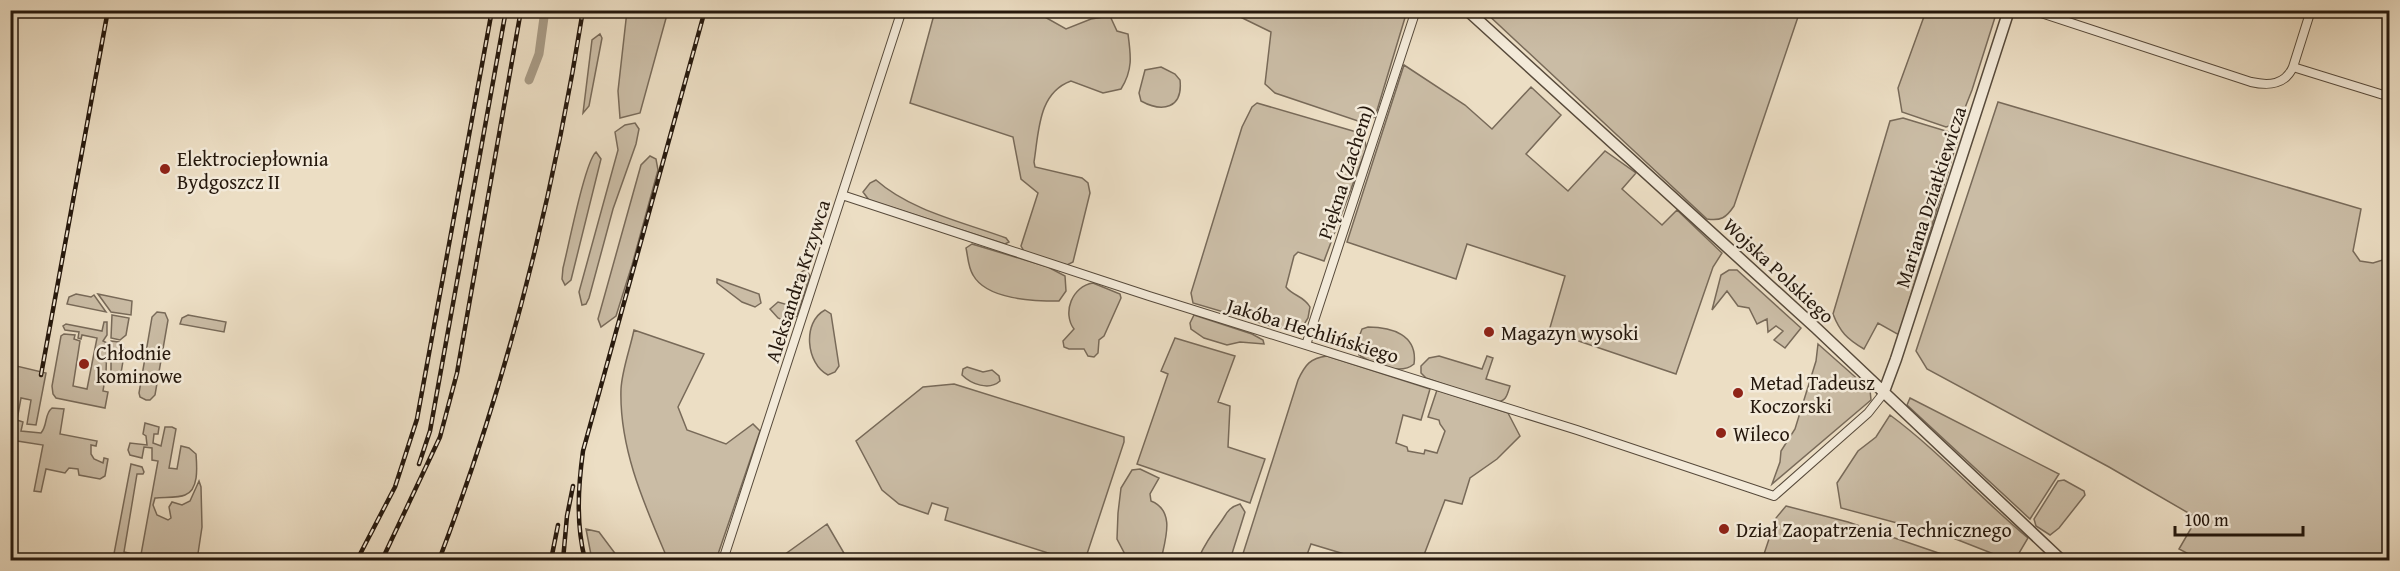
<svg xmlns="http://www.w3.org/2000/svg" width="2400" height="571" viewBox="0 0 2400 571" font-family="'Gentium Book Plus',serif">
	<rect width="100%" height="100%" fill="#ecdec4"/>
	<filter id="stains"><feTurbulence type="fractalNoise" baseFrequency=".00333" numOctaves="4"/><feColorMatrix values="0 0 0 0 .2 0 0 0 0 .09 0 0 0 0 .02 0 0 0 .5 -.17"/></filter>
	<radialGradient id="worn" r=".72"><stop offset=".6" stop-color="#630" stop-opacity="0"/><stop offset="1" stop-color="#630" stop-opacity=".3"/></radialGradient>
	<path fill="#cabca5" stroke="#786a59" stroke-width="1.5" d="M627,11H668L640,113L620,118L618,91Z
		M935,11H1043V16L1066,29L1091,19L1110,16L1117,31L1128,34C1131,56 1133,70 1121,89L1103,93L1071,81C1038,93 1039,131 1034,162L1035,167L1082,178L1088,183L1090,193L1073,262L1067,265L1025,253L1021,246L1038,193L1021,179L1013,137L910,103Z
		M1228,11H1407L1375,117L1358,121L1275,93L1265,84L1271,32Z
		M1484,11H1800L1734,206C1726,218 1721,221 1707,219Z
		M1926,11H1997L1972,90L1959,123L1946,127L1902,112L1898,88Z
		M600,34L602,38L589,106L583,113L592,40Z
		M1404,65L1465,105L1492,129L1531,87L1561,115L1526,154L1568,191L1605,151L1636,173L1622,189L1662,225L1677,210L1722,253L1713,267L1676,374L1549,331L1565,276L1467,244L1456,279L1347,242Z
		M1161,67L1175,74L1180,80C1183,108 1163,113 1141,101L1139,93L1145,70Z
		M1998,102L2361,209L2353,251L2360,261L2373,263L2389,258V560H2200L2179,549L2197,518L2109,467L1927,369L1916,351Z
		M1257,103L1353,131C1362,135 1366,138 1366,149L1324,261L1298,252L1294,256L1286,287C1293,296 1304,296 1310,307L1308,318L1300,331L1271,326L1193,303L1191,293L1242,127L1252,107Z
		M1903,118L1959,135L1899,335L1878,323L1864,349C1847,339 1840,332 1833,314L1890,121Z
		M635,123L639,129L636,144L613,209L589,298L586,304L582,305L579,292L618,150L615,132L625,125Z
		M596,152L601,159L571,280L565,285L562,279L563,268C568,249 585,161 596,152Z
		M650,156L656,159L658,170L632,265L616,316L601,327L598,319L641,165Z
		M876,180C911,211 963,222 1006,238L1009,242L1005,244L869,200L863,192L870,183Z
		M972,244L1048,267L1065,276L1066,291L1059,301C1034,301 987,300 973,275C968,267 968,257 966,248Z
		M806,269L810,276L797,316L787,322L778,318L770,309L778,302L788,305L791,303L800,273Z
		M1729,270H1737L1801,328L1785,348L1774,340L1783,331L1776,326L1768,332L1767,319L1757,324L1749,308L1738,306L1727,291L1712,310L1721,275Z
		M717,279L759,294L761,303L755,307L742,302L717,283Z
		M1093,283L1120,294L1121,298L1104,336L1099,340L1098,353L1094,357L1088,356L1084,349H1069L1064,347L1063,341L1074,329C1062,313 1072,286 1093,283Z
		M76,294L91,297L94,295L106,312L67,304L69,297Z
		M98,294L132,301L131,315L111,312Z
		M825,310L831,314L839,366L835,372L828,375C806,364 802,322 825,310Z
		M157,312L165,313L168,320L155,395L150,400H146L140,397L139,393L152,317Z
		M112,315L129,318L126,335L120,340L111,338Z
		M188,315L226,322L224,332L180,324L182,318Z
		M1194,315L1252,334L1263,340L1264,344L1240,342L1227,345L1204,338L1191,329L1190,323Z
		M104,322H107V335L103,341L107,343L106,373L103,391L108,392L105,408L56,398L53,394L52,386L61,336L64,334L75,335L74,339L80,341L73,386L87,389L97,338L82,335L81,339L78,338L79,332L65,330L63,326L66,324L102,331Z
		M1368,327C1392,327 1418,335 1414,364C1400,376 1373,364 1359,355L1357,342L1362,329Z
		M634,330L704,354L678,407L687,430L726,444L753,424L760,431L716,560H668C645,506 619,449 621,389C622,370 630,349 634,330Z
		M1175,338L1235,356L1218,402L1230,406L1228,447L1265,459L1250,503L1137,464L1168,374L1161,371Z
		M111,341L119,342L125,349L120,379L111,377Z
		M1818,344L1870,390L1871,400L1772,484L1780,462L1781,451L1795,429L1816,361Z
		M10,350L15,351L12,365L46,373L36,425L27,424L31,400L21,398L17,420L23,422L21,431L41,433C48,425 44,414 52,408L64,409L60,434L97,441L96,446L91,445V454L94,459L103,463L104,458L108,459L105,476L100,479L79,475L78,469L69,468L65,473L46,469L41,492L34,491L43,445L11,440Z
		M1327,356L1430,389L1421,420L1403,415L1396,443L1407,447L1408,451L1424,454L1425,450L1437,453L1445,431L1440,424L1439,420L1428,417L1437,390L1508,413L1520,436L1497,459L1470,478L1462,504L1445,500L1422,560H1364L1311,544L1305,560H1241L1298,380C1305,365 1310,358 1327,356Z
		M1439,356L1482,369L1487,356L1493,358L1486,379L1510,386C1507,396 1506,402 1495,402L1426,378L1421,373V366L1429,358Z
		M967,367L983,372L992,370L999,376L1000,381C989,391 971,384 962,375L963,369Z
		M954,384L1124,437V442L1085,560H1070L945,520L948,508L932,503L928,514L899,504L882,490L856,441L923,387Z
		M1910,398L2059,474L2030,519L1907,405Z
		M1890,415C1940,452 1981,499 2028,538L2015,560H2009L1953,538L1841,508L1837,483L1858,451L1876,437Z
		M145,423L159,427L158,434H154L153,443L161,446L165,427H172L176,429L169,468L177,469L181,446L189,448L196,454C197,467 199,490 185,495C179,498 163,497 155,498L153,505L157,515L168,520L171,518L169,507L172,502L182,505L190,501L199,481L201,487L202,527L197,560H140L158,461L152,460V448L144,447L142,458L130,455L128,450L130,443L147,445L146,436L143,434Z
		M131,464L142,467L144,472L143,474H137L124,552L129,553L127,559H113Z
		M1140,469L1159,478L1150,494L1151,501C1176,511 1165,540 1161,560H1128L1117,539L1118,513L1121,488L1132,470Z
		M2064,480L2084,491L2085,495L2059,528L2050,535L2036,526L2034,519L2058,481Z
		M1240,504L1245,512L1230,560H1183L1186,557L1197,559L1199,557C1205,544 1211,535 1220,523C1227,514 1227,508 1240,504Z
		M1786,506L1848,522L1959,560H1762L1776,518Z
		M827,524L848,560H777Z
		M586,529L599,532L620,560H592Z"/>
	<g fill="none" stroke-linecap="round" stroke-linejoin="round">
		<path stroke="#a89b86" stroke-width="9" d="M529,80L539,54L545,10"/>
		<g stroke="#574a3b" stroke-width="10">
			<path id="minor" d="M2032,10L2251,82C2269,86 2285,85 2293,67L2390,97
				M2293,67L2311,10
				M842,195L1149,296L1577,430L1774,496L1868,413L1883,394
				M1306,345L1416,10
				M723,560L902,10"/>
		</g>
		<g stroke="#574a3b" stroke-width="13">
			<path id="tertiary" d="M1467,10L1816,328L2061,560
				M1883,394L1896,359L2009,10"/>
		</g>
		<use href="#minor" stroke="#f3ead9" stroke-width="8"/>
		<use href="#tertiary" stroke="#f3ead9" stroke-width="10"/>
		<g stroke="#25180d" stroke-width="4.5">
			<path id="rail" d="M41,375L108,10
				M419,464L430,431L506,10
				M357,560L395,487L417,419L492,10
				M382,560L440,437L457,373L521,10
				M439,560C507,382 553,199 583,10
				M551,560L558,525
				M563,560L567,516L573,486
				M585,560C576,524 578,488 583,451L705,10"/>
		</g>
		<use href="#rail" stroke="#f3ead9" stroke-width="2" stroke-dasharray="7" stroke-linecap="butt"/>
	</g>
	<g fill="#8f2418" stroke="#f3ead9" stroke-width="2">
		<circle cx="165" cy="169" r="6"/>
		<circle cx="1489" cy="332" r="6"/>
		<circle cx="84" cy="364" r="6"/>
		<circle cx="1738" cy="393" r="6"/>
		<circle cx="1721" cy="433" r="6"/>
		<circle cx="1724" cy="529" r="6"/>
	</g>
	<g text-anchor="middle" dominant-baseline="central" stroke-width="5" stroke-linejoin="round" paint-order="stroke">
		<g font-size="20" fill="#25180d" stroke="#f3ead9" text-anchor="start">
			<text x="177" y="158">Elektrociepłownia<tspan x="177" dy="23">Bydgoszcz II</tspan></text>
			<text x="1501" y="332">Magazyn wysoki</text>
			<text x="96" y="352">Chłodnie<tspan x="96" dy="23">kominowe</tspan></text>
			<text x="1750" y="382">Metad Tadeusz<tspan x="1750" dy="23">Koczorski</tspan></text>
			<text x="1733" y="433">Wileco</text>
			<text x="1736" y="529">Dział Zaopatrzenia Technicznego</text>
		</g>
		<g font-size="20" fill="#25180d" stroke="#f3ead9">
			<text transform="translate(1345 172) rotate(-72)">Piękna (Zachem)</text>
			<text transform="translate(1930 197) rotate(-72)">Mariana Dziatkiewicza</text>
			<text transform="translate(1779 270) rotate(43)">Wojska Polskiego</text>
			<text transform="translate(797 281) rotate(-72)">Aleksandra Krzywca</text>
			<text transform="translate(1313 330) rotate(17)">Jakóba Hechlińskiego</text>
		</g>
	</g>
	<rect width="2400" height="571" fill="none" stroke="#ecdec4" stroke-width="36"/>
	<rect x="12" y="12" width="2376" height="547" fill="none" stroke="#25180d" stroke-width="3"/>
	<rect x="18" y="18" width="2364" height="535" fill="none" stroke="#25180d" stroke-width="1.5"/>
	<path d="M2175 526v9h128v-9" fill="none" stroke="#25180d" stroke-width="3"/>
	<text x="2184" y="526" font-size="18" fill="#25180d" stroke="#f3ead9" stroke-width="4.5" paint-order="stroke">100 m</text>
	<rect width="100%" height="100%" filter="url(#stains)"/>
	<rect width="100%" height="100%" fill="url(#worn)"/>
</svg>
